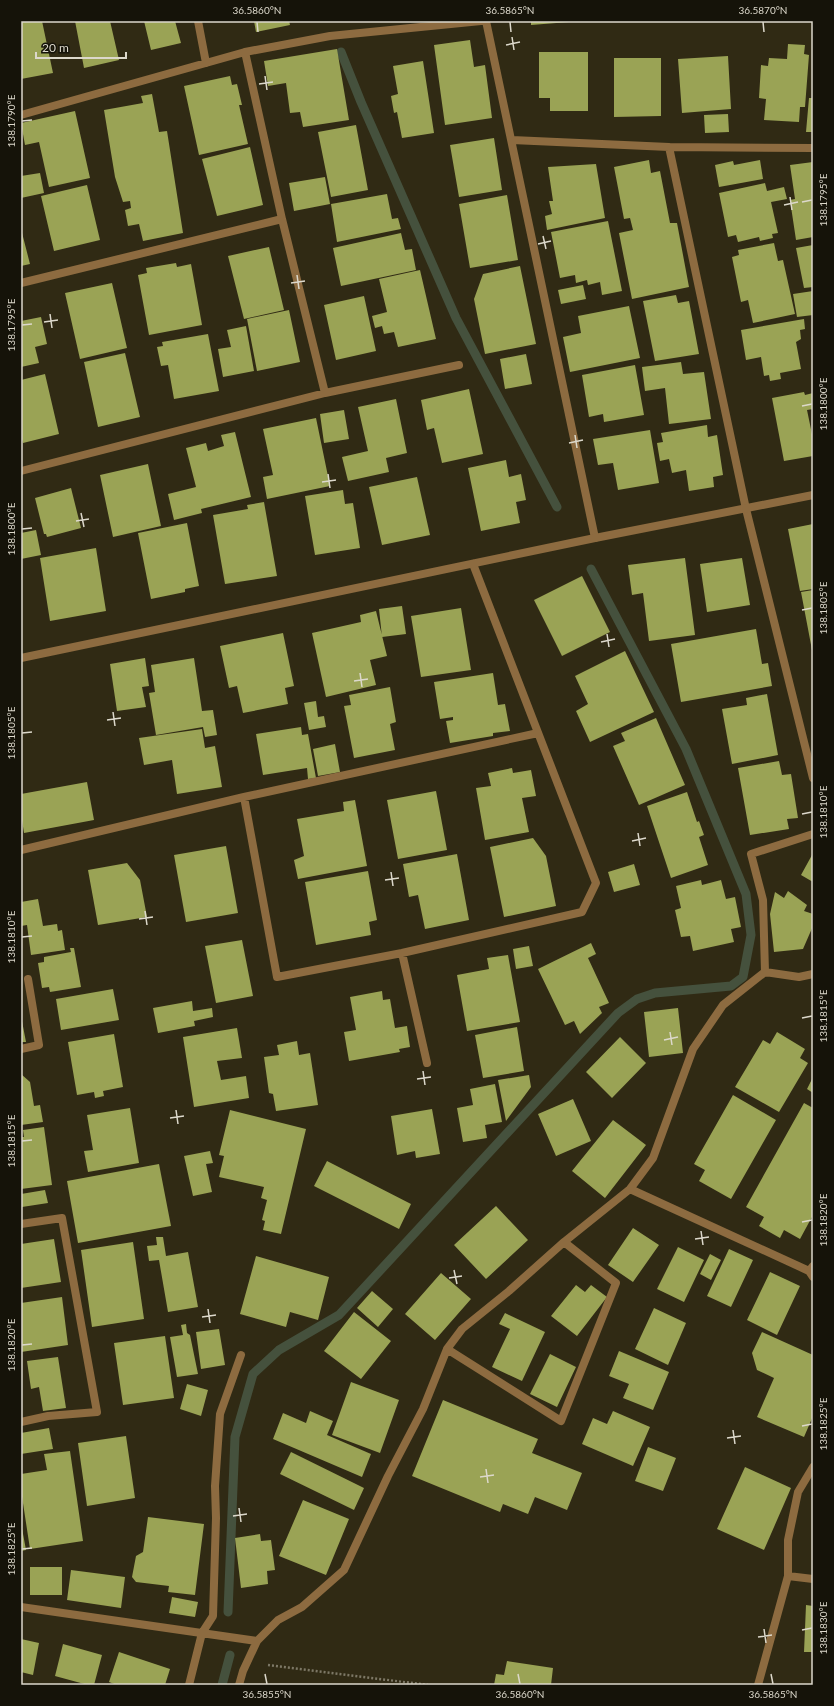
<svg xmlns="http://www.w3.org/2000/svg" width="834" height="1706" viewBox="0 0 834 1706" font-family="Lato,sans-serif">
	<rect width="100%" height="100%" fill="#302a14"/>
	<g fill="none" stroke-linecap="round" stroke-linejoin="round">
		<path stroke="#45513d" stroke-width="9" d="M341,52L361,102L456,318L557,507
			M228,1612L235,1437L253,1374L279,1350L339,1315L618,1013L637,999L655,993L731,986L743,977L751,935L746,894L686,749L591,569
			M222,1685L230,1655"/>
	</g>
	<path fill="#9aa355" d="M21,21H42L53,73L21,79Z
		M75,21H110L119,60L84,68Z
		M144,21H175L181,43L151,50Z
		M254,21H289L290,25L256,32Z
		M531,21H569V22L531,25Z
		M470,40L474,67L485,65L492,118L445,125L434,45Z
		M788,44L805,45L804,54L809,55L805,107H800L799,122L764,120L766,99L759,98L761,65L768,66L769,58L787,59Z
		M337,49L349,120L303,127L300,112L290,113L286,83L268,86L264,61Z
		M539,52H588V111H550V98H539Z
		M728,56L731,109L682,113L678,59Z
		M614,58H661V116L614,117Z
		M423,61L434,133L402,138L397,112L394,113L391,96L398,94L393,66Z
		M230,76L232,85L237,84L242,105H239L248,144L199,155L184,86Z
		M152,94L159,132L167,131L183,233L143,241L139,224L128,226L125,210L131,208L130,201L123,202L115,177L104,110L143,103L141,96Z
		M809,98H813V132H806Z
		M75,111L90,178L49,187L39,142L25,145L21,123Z
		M728,114L729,132L705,133L704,115Z
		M356,125L368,190L331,197L318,132Z
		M494,138L502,190L459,197L450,145Z
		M250,147L263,205L217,216L202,159Z
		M649,160L651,173L660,171L670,223H677L689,287L632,299L619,233L633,230L630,218L624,219L614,167Z
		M760,160L763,179L719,187L715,165L733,161L734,165Z
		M813,162V237L796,240L790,200L795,199L790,165Z
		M596,164L605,218L547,230L545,216L552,214L549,201H553L548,167Z
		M40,173L44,193L21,198V176Z
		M325,177L330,204L294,211L289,183Z
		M765,183L767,191L784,187L787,199L771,202L778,233L772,234L773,238L760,241L759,237L738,242L736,235L728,237L719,193Z
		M87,185L100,240L54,251L41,196Z
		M387,194L392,219L398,218L401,229L337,242L331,204Z
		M507,195L518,260L470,268L459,204Z
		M608,221L622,291L602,295L600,282L588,285L587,280L576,283L575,275L560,278L551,232Z
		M21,229L30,264L21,266Z
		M401,233L405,250L412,249L416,270L341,286L333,248Z
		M774,243L778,261L783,260L795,314L753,323L748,300L741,302L732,257L739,255L738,250Z
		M813,245V287L804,288L796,248Z
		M269,247L284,310L244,319L228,256Z
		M176,263L177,267L191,264L202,325L149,335L138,275L147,273L146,268Z
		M520,266L536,344L485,354L474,299L483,274Z
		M420,270L436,339L398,347L394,332L384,334L382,326L375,328L372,316L387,312L379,279Z
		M112,283L127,348L80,359L65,293Z
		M583,285L586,299L561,304L558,290Z
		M813,291V315L797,317L793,294Z
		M676,295L678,303L689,301L699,354L655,361L643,301Z
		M364,296L376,351L336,360L324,305Z
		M629,306L640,358L570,372L563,337L581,333L578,316Z
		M289,310L300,362L257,371L247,319Z
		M41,317L47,344L35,347L39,363L21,367V321Z
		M804,319L805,329L800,330L801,339L796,342L801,369L780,373L781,379L770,381L769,375L764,376L761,357L746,360L741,330Z
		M246,326L254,371L223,377L218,349L231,347L227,330Z
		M208,334L219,391L174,399L168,365L161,366L157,347L163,346L162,342Z
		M125,353L140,417L98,427L84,362Z
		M526,354L532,384L505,389L500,359Z
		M681,362L683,374L704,372L711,419L669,424L665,388L645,391L642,367Z
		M635,365L644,415L604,422L603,414L589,417L582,375Z
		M45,374L59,434L23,443L21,435V380Z
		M469,389L483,454L442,463L434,428L427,430L421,400Z
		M804,392L805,395L813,393V409L807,410L813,439V456L784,461L772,398Z
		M396,399L407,453L386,458L389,472L348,481L342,457L368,451L358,407Z
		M344,410L349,439L324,443L320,414Z
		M316,418L330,486L267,499L263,477L273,475L263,429Z
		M707,425L708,437L717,435L723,475L713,477L714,487L689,491L686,470L672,473L669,459L660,461L657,443L663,442L661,433Z
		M650,430L659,483L618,490L613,463L598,465L593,439Z
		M235,432L251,497L201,509L202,513L174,520L168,494L196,487L186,448L206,443L208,451L224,446L221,435Z
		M506,460L509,477L521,474L526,500L516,502L520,523L481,531L468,468Z
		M148,464L161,526L113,537L100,475Z
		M417,477L430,535L382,545L369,487Z
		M71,488L81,528L47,537L46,534H44L35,498Z
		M343,490L345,504L353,503L360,548L315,555L305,496Z
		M264,502L277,576L225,584L213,515L248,509L247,505Z
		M187,523L199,586L185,589V592L151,599L138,533Z
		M813,524V589L800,591L788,529Z
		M36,530L41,555L21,559V533Z
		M96,548L106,611L50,621L40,558Z
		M685,558L695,635L649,641L643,593L632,595L628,565Z
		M742,558L750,605L707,612L700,564Z
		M582,576L610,632L562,656L534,600Z
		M813,590V650H812L801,592Z
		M402,606L406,634L382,637L379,609Z
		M461,608L471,670L421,677L411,616Z
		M376,611L387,656L370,660L376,685L326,697L312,633L361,622L360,615Z
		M756,629L762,664L768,663L772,686L681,702L671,644Z
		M283,633L294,686L285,688L288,704L243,713L237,686L229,688L220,646Z
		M625,651L654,712L590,742L576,711L588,704L575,676Z
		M145,658L149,686L142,687L146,707L117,711L110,664Z
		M194,658L202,711L213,710L217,735L205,737L203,727L156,735L149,693L155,692L151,665Z
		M493,673L498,705L505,704L510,731L493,733V736L450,743L446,721L453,720V717L440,719L434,682Z
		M390,687L396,722L390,724L395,750L354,758L344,706L351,705L349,695Z
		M767,694L778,755L732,764L722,709L747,705L746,698Z
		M316,701L318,717L324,716L326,727L309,730L304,703Z
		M656,718L685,785L639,805L613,746L625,741L621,733Z
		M301,727L302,735L308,734L316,778L308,779L307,768L263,775L256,734Z
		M202,729L205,748L215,746L222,787L177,794L172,760L144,765L139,738Z
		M335,744L340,772L318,776L313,749Z
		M779,761L782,775L791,774L798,818L787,819L789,829L750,835L738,768Z
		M512,768L513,773L531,770L536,796L522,798L529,832L485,840L476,788L491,786L488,773Z
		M87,782L94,820L24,833L21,814V794Z
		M436,791L447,850L398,859L387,800Z
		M687,792L697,822L699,821L704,835L699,837L708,865L671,878L647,806Z
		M355,800L367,866L298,879L294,860L304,856L297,819L344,811L343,802Z
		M533,838L546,856L556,906L504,917L490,847Z
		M226,846L238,913L186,922L174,855Z
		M457,854L469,920L425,929L418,895L409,897L403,864Z
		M812,855H813V882L801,875Z
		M127,863L140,880L147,917L98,925L88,870Z
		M634,864L640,885L614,892L608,872Z
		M368,871L377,920L369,922L371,935L316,945L305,882Z
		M701,880L702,885L721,880L726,899L735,897L741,927L731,929L734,942L693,951L690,936L681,937L675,910L681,908L676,886Z
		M788,891L807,905L804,911L813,914V926L803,949L774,952L770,914L775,892L784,898Z
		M38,899L43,926L57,924L58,931L62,930L65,950L31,955L27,925L21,926V902Z
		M242,940L253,996L216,1003L205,946Z
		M591,943L596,954L588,958L609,1003L599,1007L602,1013L580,1034L574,1021L565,1025L538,969Z
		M529,946L533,966L516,969L513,949Z
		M70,948H74L81,987L50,992L49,987L42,988L38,963L44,962V957L71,952Z
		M508,955L520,1022L467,1031L457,975L489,969L487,958Z
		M113,989L119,1020L61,1030L56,999Z
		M382,991L383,1000L390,999L395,1028L407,1026L410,1047L399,1049L400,1052L349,1061L344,1032L356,1030L350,997Z
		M192,1001L193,1011L212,1008L213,1017L194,1021L195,1026L158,1033L153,1008Z
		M678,1008L683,1053L649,1057L644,1012Z
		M21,1016L26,1042H21Z
		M517,1027L524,1071L483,1078L475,1035Z
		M237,1028L242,1058L217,1061L221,1080L246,1076L249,1098L194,1107L183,1037Z
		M777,1032L805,1049L800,1058L808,1063L779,1112L735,1087L763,1040L770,1044Z
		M114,1034L123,1087L103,1091L104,1096L95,1098L94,1092L77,1095L68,1042Z
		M620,1037L646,1063L612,1098L586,1072Z
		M297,1041L299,1055L310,1053L318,1105L276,1111L273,1094L269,1093L264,1057L279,1055L277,1045Z
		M21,1074L30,1082L34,1106L40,1105L43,1122L21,1125Z
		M529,1075L531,1087L506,1121L498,1080Z
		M813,1077V1093L807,1089Z
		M495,1084L502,1122L485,1125L487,1138L463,1142L457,1108L473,1105L470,1089Z
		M733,1095L776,1120L731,1199L699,1181L705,1170L694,1164Z
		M573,1099L591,1141L556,1156L538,1114Z
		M804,1103L813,1108V1215L800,1239L784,1230L780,1238L759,1226L764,1217L746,1207Z
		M130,1108L139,1163L88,1172L84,1151L93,1150L87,1115Z
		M432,1109L440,1154L416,1158L415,1151L397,1155L391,1116Z
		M230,1110L306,1129L281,1234L263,1230L265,1221L262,1220L267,1200L261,1198L264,1187L219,1177L224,1156L219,1155Z
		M613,1120L646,1145L605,1198L572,1171Z
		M44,1127L52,1185L21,1189V1137H24L23,1130Z
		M210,1151L213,1163L206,1164L212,1192L193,1196L184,1156Z
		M327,1161L411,1204L399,1229L314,1186Z
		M159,1164L171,1226L78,1243L67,1181Z
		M45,1190L48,1203L22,1207L21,1194Z
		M496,1206L528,1240L486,1279L454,1245Z
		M633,1228L659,1245L633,1282L608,1265Z
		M156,1237H163L166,1256L188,1252L198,1307L168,1312L159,1260L149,1261L147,1246L157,1245Z
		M54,1239L61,1282L21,1288V1244Z
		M133,1242L144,1319L92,1327L81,1250Z
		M678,1247L704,1260L684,1302L657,1289Z
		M729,1249L753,1260L731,1307L707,1296Z
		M710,1254L721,1260L711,1280L700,1274Z
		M256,1256L329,1277L318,1320L290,1312L286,1327L240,1314Z
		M770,1272L800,1286L777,1335L747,1320Z
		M441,1273L471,1299L435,1340L405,1314Z
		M576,1285L585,1292L591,1285L607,1297L577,1336L551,1316Z
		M372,1291L393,1309L378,1327L357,1308Z
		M62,1297L68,1345L21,1352V1303Z
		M654,1308L686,1323L668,1365L635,1349Z
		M354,1312L391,1341L361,1379L324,1351Z
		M505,1313L545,1332L522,1381L492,1367L510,1329L499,1324Z
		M186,1324L187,1333L190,1335L198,1374L177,1377L170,1337L183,1335L181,1325Z
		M219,1329L225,1365L201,1369L196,1332Z
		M762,1332L813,1355V1416L804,1437L757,1417L774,1378L757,1370L752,1353Z
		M165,1336L174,1398L123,1405L114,1343Z
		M619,1351L669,1372L653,1410L623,1398L629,1384L609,1376Z
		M550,1354L576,1367L557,1407L530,1394Z
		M58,1357L66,1408L43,1411L39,1387L31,1389L27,1361Z
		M351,1382L399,1400L380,1453L332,1435Z
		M187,1384L208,1390L201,1416L180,1409Z
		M443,1400L538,1439L532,1453L582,1473L567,1510L535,1497L528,1514L503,1504L500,1512L412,1476Z
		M310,1411L333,1421L327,1435L371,1454L362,1477L273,1439L283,1413L306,1423Z
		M613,1411L650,1427L633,1466L582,1444L593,1418L607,1424Z
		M49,1428L53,1449L21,1454V1433Z
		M126,1436L135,1498L87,1506L78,1443Z
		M648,1447L676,1458L663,1491L635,1481Z
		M70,1451L83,1541L30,1549L21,1490V1474L47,1470L44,1454Z
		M291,1452L364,1488L354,1510L280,1474Z
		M745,1467L791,1488L764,1550L717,1529Z
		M303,1500L349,1519L326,1575L279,1556Z
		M148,1517L204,1524L195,1595L168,1592L169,1586L136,1582L132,1577L136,1556L143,1552Z
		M21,1523L26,1550L21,1551Z
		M260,1534L261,1541L271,1540L275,1570L267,1571L268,1584L241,1588L235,1538Z
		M30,1567H62V1595H30Z
		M71,1570L125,1577L121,1608L67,1600Z
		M172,1597L198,1602L195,1617L169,1613Z
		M806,1605L813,1606V1652H804Z
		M21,1639L39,1643L33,1675L21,1672Z
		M63,1644L102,1655L94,1685H88L55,1676Z
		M119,1652L170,1669L165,1685H117L109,1682Z
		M507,1661L553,1668L551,1685H494L496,1674L504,1675Z"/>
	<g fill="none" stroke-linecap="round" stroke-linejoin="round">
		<path stroke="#7d7866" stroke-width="2.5" stroke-dasharray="2 2" stroke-linecap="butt" d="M268,1665L428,1685"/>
		<path stroke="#8d6b40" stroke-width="8" d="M198,21L206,63
			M486,21L595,538
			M245,52L282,219L325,393
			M21,115L245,52L330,36L481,21
			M512,140L669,147
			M813,148L669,147L746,509L813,778
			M21,283L282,219
			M21,471L325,393L459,365
			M244,797L277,977L402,953L582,912L596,883L473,564
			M21,850L244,797L538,733
			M402,953L427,1063
			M765,972L763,900L751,854L813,834
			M21,1049L39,1045L28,979
			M630,1189L809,1271
			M21,1224L62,1218L97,1412L48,1416L21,1422
			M813,1266L809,1271L813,1277
			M447,1349L561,1421L616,1283L564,1242
			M788,1576V1540L798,1492L813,1467
			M21,1607L257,1641L243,1671L239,1685
			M257,1641L278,1620L302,1607L344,1570L388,1476L423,1409L447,1349L462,1329L509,1291L564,1242L630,1189L653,1158L693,1049L723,1005L765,972L799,977L813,974
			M189,1685L202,1633L213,1616L216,1518L215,1486L220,1414L241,1355
			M758,1685L788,1576L813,1579"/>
		<path stroke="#8d6b40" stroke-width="8" d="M21,658L595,538L813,495"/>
	</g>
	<path fill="none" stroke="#dcd8cb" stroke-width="1.5" d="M257,22L258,32M510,22L511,32M763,22L764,32M512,37L514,50M506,45L520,42M265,76L267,90M259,84L273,82M22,121L32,120M790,197L792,210M802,202L812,200M784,205L798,202M543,236L546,249M538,244L551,241M297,275L299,289M291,283L305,281M50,314L52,328M44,322L58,320M22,325L32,324M802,406L812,404M575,435L577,448M569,443L583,440M328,474L330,488M322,482L336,480M81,513L84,527M76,521L89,519M22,529L32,528M802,610L812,608M607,634L609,647M601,642L615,639M360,673L362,687M354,681L368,679M113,712L115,726M107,720L121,718M22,733L32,732M802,814L812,812M638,833L640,846M632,841L646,838M391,872L393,886M385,880L399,878M145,911L147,925M139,919L153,917M22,937L32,936M802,1018L812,1016M670,1032L672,1045M664,1040L678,1037M423,1071L425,1085M417,1079L431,1077M176,1110L178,1124M170,1118L184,1116M22,1141L32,1140M802,1222L812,1220M701,1231L703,1245M695,1239L709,1237M454,1270L457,1284M449,1278L462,1276M208,1309L210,1323M202,1317L216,1315M22,1345L32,1344M802,1426L812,1424M733,1430L735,1444M727,1438L741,1436M486,1469L488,1483M480,1477L494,1475M239,1508L241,1522M233,1516L247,1514M22,1549L32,1548M764,1629L766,1643M802,1630L812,1628M758,1637L772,1635M265,1674L267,1684M518,1674L520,1684M771,1674L773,1684"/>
	<rect width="834" height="1706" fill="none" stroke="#151309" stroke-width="44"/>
	<path d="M36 52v6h90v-6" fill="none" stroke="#dcd8cb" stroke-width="2"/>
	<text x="42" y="52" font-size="12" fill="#dcd8cb" stroke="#151309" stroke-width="3" paint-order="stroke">20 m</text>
	<rect x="22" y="22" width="790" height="1662" fill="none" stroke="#dcd8cb" stroke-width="1.5"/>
	<g font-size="10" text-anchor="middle" fill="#dcd8cb">
		<text x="257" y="14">36.5860°N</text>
		<text x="510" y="14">36.5865°N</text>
		<text x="763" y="14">36.5870°N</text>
		<text transform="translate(11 121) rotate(-90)" y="4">138.1790°E</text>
		<text transform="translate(823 200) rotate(-90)" y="4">138.1795°E</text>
		<text transform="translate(11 325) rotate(-90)" y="4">138.1795°E</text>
		<text transform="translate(823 404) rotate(-90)" y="4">138.1800°E</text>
		<text transform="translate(11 529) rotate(-90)" y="4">138.1800°E</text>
		<text transform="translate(823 608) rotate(-90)" y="4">138.1805°E</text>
		<text transform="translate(11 733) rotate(-90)" y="4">138.1805°E</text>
		<text transform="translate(823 812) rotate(-90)" y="4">138.1810°E</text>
		<text transform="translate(11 937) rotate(-90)" y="4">138.1810°E</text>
		<text transform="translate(823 1016) rotate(-90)" y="4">138.1815°E</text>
		<text transform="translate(11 1141) rotate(-90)" y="4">138.1815°E</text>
		<text transform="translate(823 1220) rotate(-90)" y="4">138.1820°E</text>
		<text transform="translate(11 1345) rotate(-90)" y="4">138.1820°E</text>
		<text transform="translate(823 1424) rotate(-90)" y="4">138.1825°E</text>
		<text transform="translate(11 1549) rotate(-90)" y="4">138.1825°E</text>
		<text transform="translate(823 1628) rotate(-90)" y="4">138.1830°E</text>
		<text x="267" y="1698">36.5855°N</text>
		<text x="520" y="1698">36.5860°N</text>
		<text x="773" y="1698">36.5865°N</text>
	</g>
</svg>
